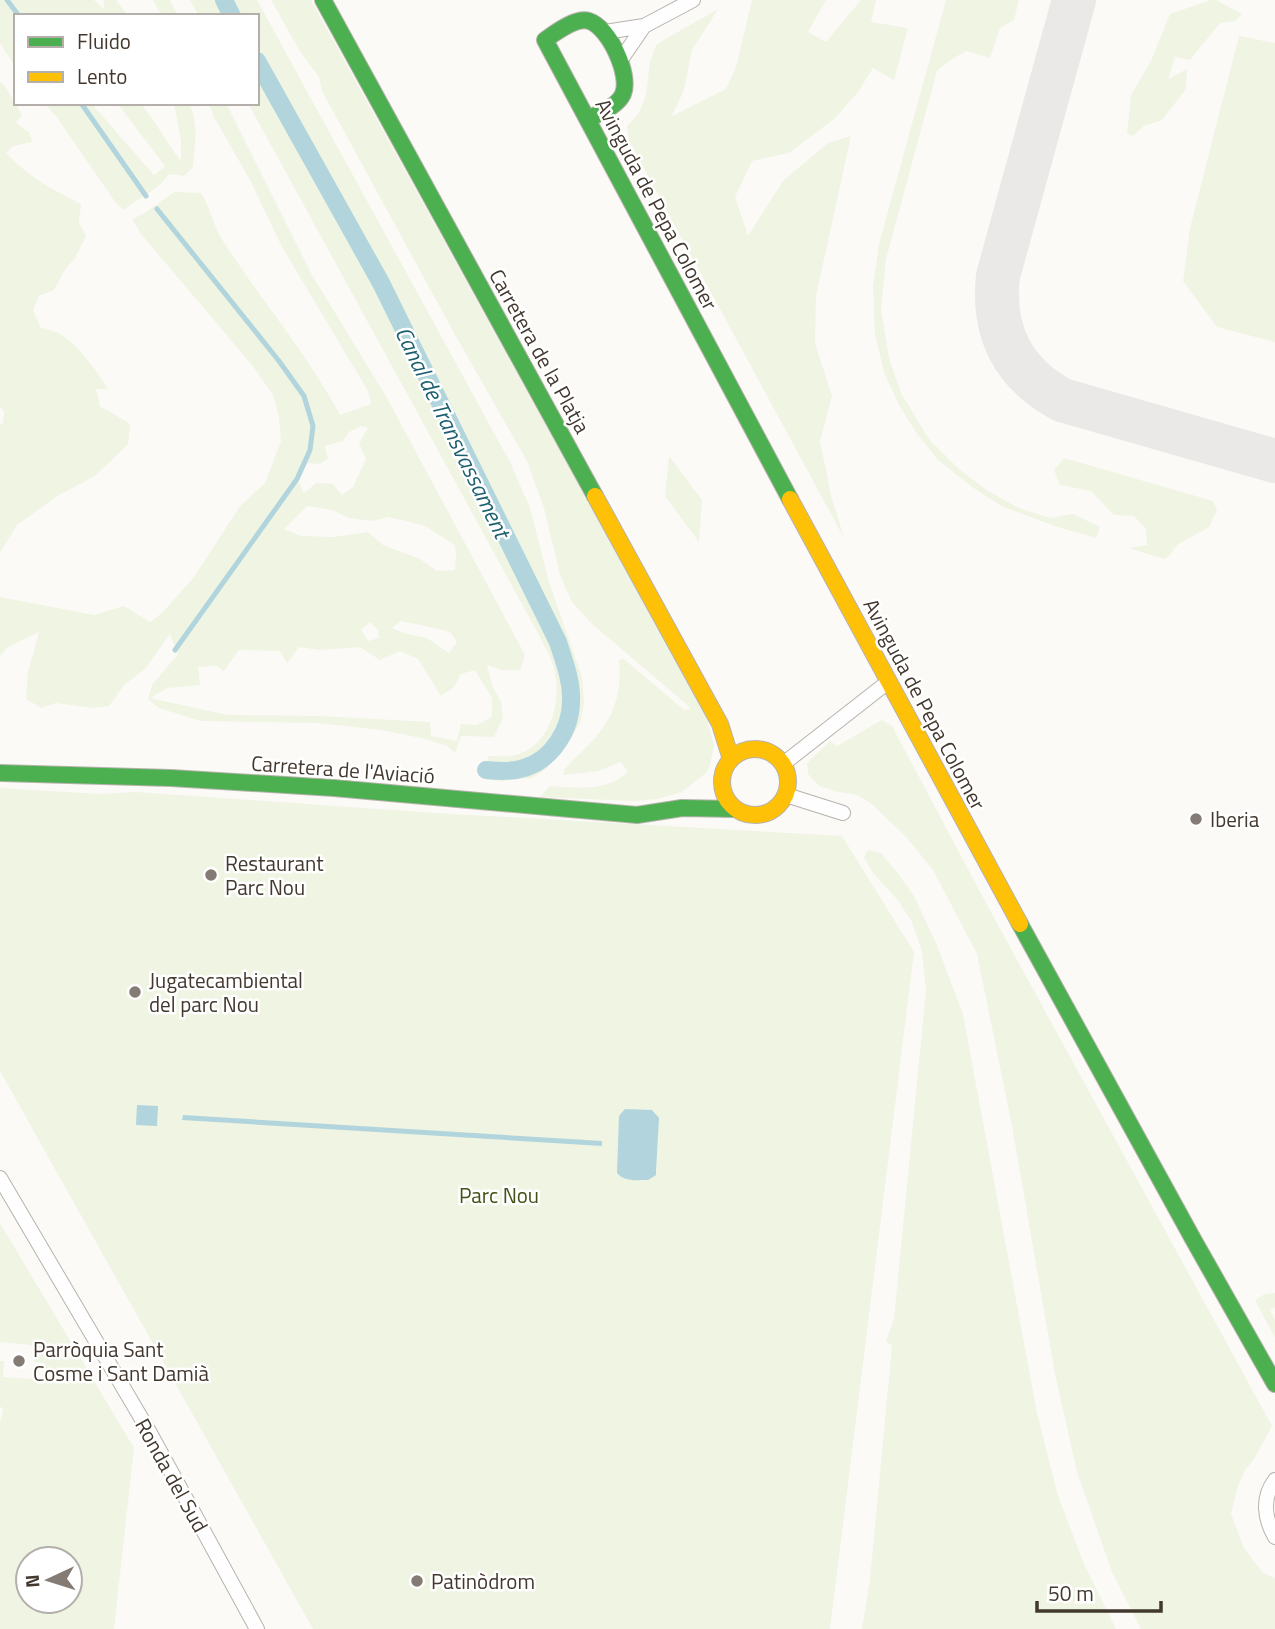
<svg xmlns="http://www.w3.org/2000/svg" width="1275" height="1629" viewBox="0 0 1275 1629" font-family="'Titillium Web',sans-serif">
	<rect width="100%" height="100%" fill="#fcfaf7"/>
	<path fill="#eff4e3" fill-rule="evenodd" d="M0,0H94L105,10L103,0H116L128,16H16V68L0,43Z
		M153,0H170L178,16H162Z
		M190,0H257L510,462L530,508L549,582L582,677L584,702L581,721L571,739L545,770L532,778L500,781L486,779L488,756C497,756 507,757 516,755C553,745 564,695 552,662C549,654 544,645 540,637L248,103H257V16H199Z
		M271,0H311L707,718L714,746L710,765L707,772L682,792L657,799L634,801L540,797L550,786C577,788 607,792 628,772L621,762L598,771L564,775V770C575,757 589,746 599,733C616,713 622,686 619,660L624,659L684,710L691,708L592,624L572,602L560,575L544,508L527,461L453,331L322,91L319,77L301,53Z
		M752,0H826L808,32L826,42L861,0H876L871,22L908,28L894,80L873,68L858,92L834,119L789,153L752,161L735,197L748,236L783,181L828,143L851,136L816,296L815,343L832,396L820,441L831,495L844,538L629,141L627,126L638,114L646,96L650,61L657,44L718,9L692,50L684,90L672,116L726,89L736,67Z
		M946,0H1019L1014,20L1000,28L990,58L966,51L946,63L937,71L886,259L881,309L889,358L901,393L929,439L959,469L988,491L1019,508L1050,518L1073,514L1100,527L1096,538L1058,527L1003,507L972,487L937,459L915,431L898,403L884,372L875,335L873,286L879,244Z
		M1211,0H1216L1242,14L1236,21L1220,23L1190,60L1175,57L1168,79L1187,69L1186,89L1162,120L1144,126L1133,136L1127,133L1131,95L1151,61L1170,14Z
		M1239,36L1275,43V342L1217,327L1183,281L1190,228Z
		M0,82L3,83L22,115L16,123L30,133L32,142L13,146L6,153C29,177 51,189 81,204L79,223L86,236L75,258L66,268L54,290L39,296L33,310L41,328C47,329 53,331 58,333C77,343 97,371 108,389H96L100,406L130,424L128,444L95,476L59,495L17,525L0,553V424L3,423L4,411L0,407Z
		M44,103H91L154,175L165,166L117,103H140C156,121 166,142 181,161V141L174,103H189L193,113L196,132L193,167L184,176L169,174C157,191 139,198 123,210L115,202L56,116Z
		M209,103H226L312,275L387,398L525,655L520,670H501L487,665L493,688L501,702L503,718L494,737L461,736L455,753L447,746L426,739L381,730L317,723L201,721L159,708L148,699L152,685L178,654L170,634L145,669L124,685L109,706L92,708L56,703L41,708L26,699L28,672L39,632L8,647L0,656V597L94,615L124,606L150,622L162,613L194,577L240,506L265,483L281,441L279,418L273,395L252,365L141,234L132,219L143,214L174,192L201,193C210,208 214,227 223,241C261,300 307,353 340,415L371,404L368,391L282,247L250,180L214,117ZM361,426L368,428L359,443L366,459L353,487L342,495L333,484L316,483L304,493L297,479L308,463L320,464L328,458L325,446L343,441L349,432ZM307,506L332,510L349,518L372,521L388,517L406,521L425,526L455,545L456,555L455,570L437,571L420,559L383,545L368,532L333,537L301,536L284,529ZM401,621L439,629L451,633L457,642L449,653L427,638L407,634L392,628ZM370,622L378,630L379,638L368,641L361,630ZM299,647L320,650L360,647L380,660L400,651L418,659L441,696L454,687L461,674L475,670L492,698V717L477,725L461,724L457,741L431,736L430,722L320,716L228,715L150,698L167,688L200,685L198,667L216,666L224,671L239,650L280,651L287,663Z
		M669,456L702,500L699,542L665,496Z
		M1064,458L1213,501L1217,510L1209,527L1177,545L1170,555L1164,559L1129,548L1147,545L1146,529L1134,516L1114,515L1091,491L1060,485L1054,470Z
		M882,720L892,726L986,903L1272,1426L1254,1459L1245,1470L1238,1486L1231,1514L1244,1548L1263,1573L1275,1578V1629H1141L1112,1572L1077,1472L1055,1374L1012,1126L977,954L933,870L906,837L872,804L857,795L838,792L819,786L808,774L807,763L830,741L837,746Z
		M0,788L100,794L136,792L436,813L842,836L914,952L830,1629H313L0,1071Z
		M868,850L881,853L896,871L914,896L936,943L963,1014L1037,1413L1058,1496L1084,1564L1116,1629H862L870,1579L892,1346L886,1341L894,1319L926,990L922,951L911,920L896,898L872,872L864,857Z
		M0,1223L134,1448L114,1629H0V1420H1L3,1408L0,1407V1361H4L3,1377L42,1380L44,1363L34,1362L35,1349L31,1345L0,1342ZM70,1559V1601H28V1559Z
		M1275,1293V1307L1270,1310L1275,1320V1338L1255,1300L1265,1294Z"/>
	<path fill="#b1d4dd" d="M137,1105L158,1106L157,1126L136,1125Z
		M625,1109L652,1110L659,1118L656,1171V1175L648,1180C638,1180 624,1182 617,1173L619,1116Z
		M183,1115L602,1141V1146L182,1120Z"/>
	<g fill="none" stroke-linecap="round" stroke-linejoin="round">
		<path stroke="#b1d4dd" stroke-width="5" d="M7,0L19,16
			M81,103L146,196
			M157,209L279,361L304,396L313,426L310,450L297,479L175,650"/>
		<path stroke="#b1d4dd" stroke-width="18" d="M224,0L232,16
			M257,61L381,283L558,642C564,661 572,681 571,701C571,729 552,760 524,768C512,772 499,771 486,770"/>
		<path stroke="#eae9e7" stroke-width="44" d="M1074,0L998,276C992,331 1012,373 1062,400L1275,461"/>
		<g stroke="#b7b2ac" stroke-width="16">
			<path id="street" d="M644,26L693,0
				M605,32L644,26L620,61
				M783,764L888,682
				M786,795L843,813
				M0,1178L150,1433L257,1629
				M1275,1480C1262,1497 1264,1518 1275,1537"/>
		</g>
		<g stroke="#b7b2ac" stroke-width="18">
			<path id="fast" d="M323,0L595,496
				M588,119C599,113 617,107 623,94C631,75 609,27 589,21C576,17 555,33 545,40L790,499
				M0,773L171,778L334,788L637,815L682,808L734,809
				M1020,924L1193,1239L1275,1384"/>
		</g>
		<g stroke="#b7b2ac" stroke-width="18">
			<path id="slow" d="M595,496L720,724L731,759
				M790,499L1020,924
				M722 782a33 33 0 1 1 66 0a33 33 0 1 1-66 0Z"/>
		</g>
		<use href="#street" stroke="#fffefe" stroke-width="14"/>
		<use href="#fast" stroke="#4caf50" stroke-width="16"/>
		<use href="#slow" stroke="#ffc107" stroke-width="16"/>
	</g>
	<g fill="#847c74" stroke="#fff" stroke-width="2.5">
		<circle cx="1196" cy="819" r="7"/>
		<circle cx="211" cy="875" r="7"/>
		<circle cx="135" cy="992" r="7"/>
		<circle cx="19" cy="1361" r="7"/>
		<circle cx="417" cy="1581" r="7"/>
	</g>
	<g text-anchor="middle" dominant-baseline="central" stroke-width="5" stroke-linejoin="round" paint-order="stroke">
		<g font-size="21" fill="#43382e" stroke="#fff">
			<text transform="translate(657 204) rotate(62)">Avinguda de Pepa Colomer</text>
			<text transform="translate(540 351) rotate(61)">Carretera de la Platja</text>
			<text transform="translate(925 704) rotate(62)">Avinguda de Pepa Colomer</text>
			<text transform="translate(343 769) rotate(4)">Carretera de l'Aviació</text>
			<text transform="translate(172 1475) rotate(61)">Ronda del Sud</text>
		</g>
		<g font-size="21" fill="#43382e" stroke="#fff" text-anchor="start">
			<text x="1210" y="819">Iberia</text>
			<text x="225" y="863">Restaurant<tspan x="225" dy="24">Parc Nou</tspan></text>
			<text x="149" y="980">Jugatecambiental<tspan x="149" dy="24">del parc Nou</tspan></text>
			<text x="33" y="1349">Parròquia Sant<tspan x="33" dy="24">Cosme i Sant Damià</tspan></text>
			<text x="431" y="1581">Patinòdrom</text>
		</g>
		<g font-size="21" fill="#415214" stroke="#fff">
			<text x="499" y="1195">Parc Nou</text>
		</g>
		<g font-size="23" font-style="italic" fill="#1c5f6f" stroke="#fff">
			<text transform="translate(453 432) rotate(64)">Canal de Transvassament</text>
		</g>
	</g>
	<rect x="14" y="14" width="245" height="91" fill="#ffffff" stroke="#b4afab" stroke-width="2"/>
	<rect x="28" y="37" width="35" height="10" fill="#4caf50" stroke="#b4afab" stroke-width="2"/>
	<text x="77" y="49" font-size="21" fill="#43382e">Fluido</text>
	<rect x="28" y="72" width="35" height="10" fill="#ffc107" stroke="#b4afab" stroke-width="2"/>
	<text x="77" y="84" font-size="21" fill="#43382e">Lento</text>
	<g transform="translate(49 1580) rotate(266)"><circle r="33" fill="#ffffff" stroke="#b4afab" stroke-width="2"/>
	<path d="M0-5L12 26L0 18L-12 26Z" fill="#847c74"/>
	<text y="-10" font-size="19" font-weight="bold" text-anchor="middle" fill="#43382e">N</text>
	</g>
	<path d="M1037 1601v10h124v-10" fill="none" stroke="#43382e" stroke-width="3.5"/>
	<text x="1048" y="1601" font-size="21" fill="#43382e" stroke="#ffffff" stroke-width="5" paint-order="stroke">50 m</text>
</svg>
